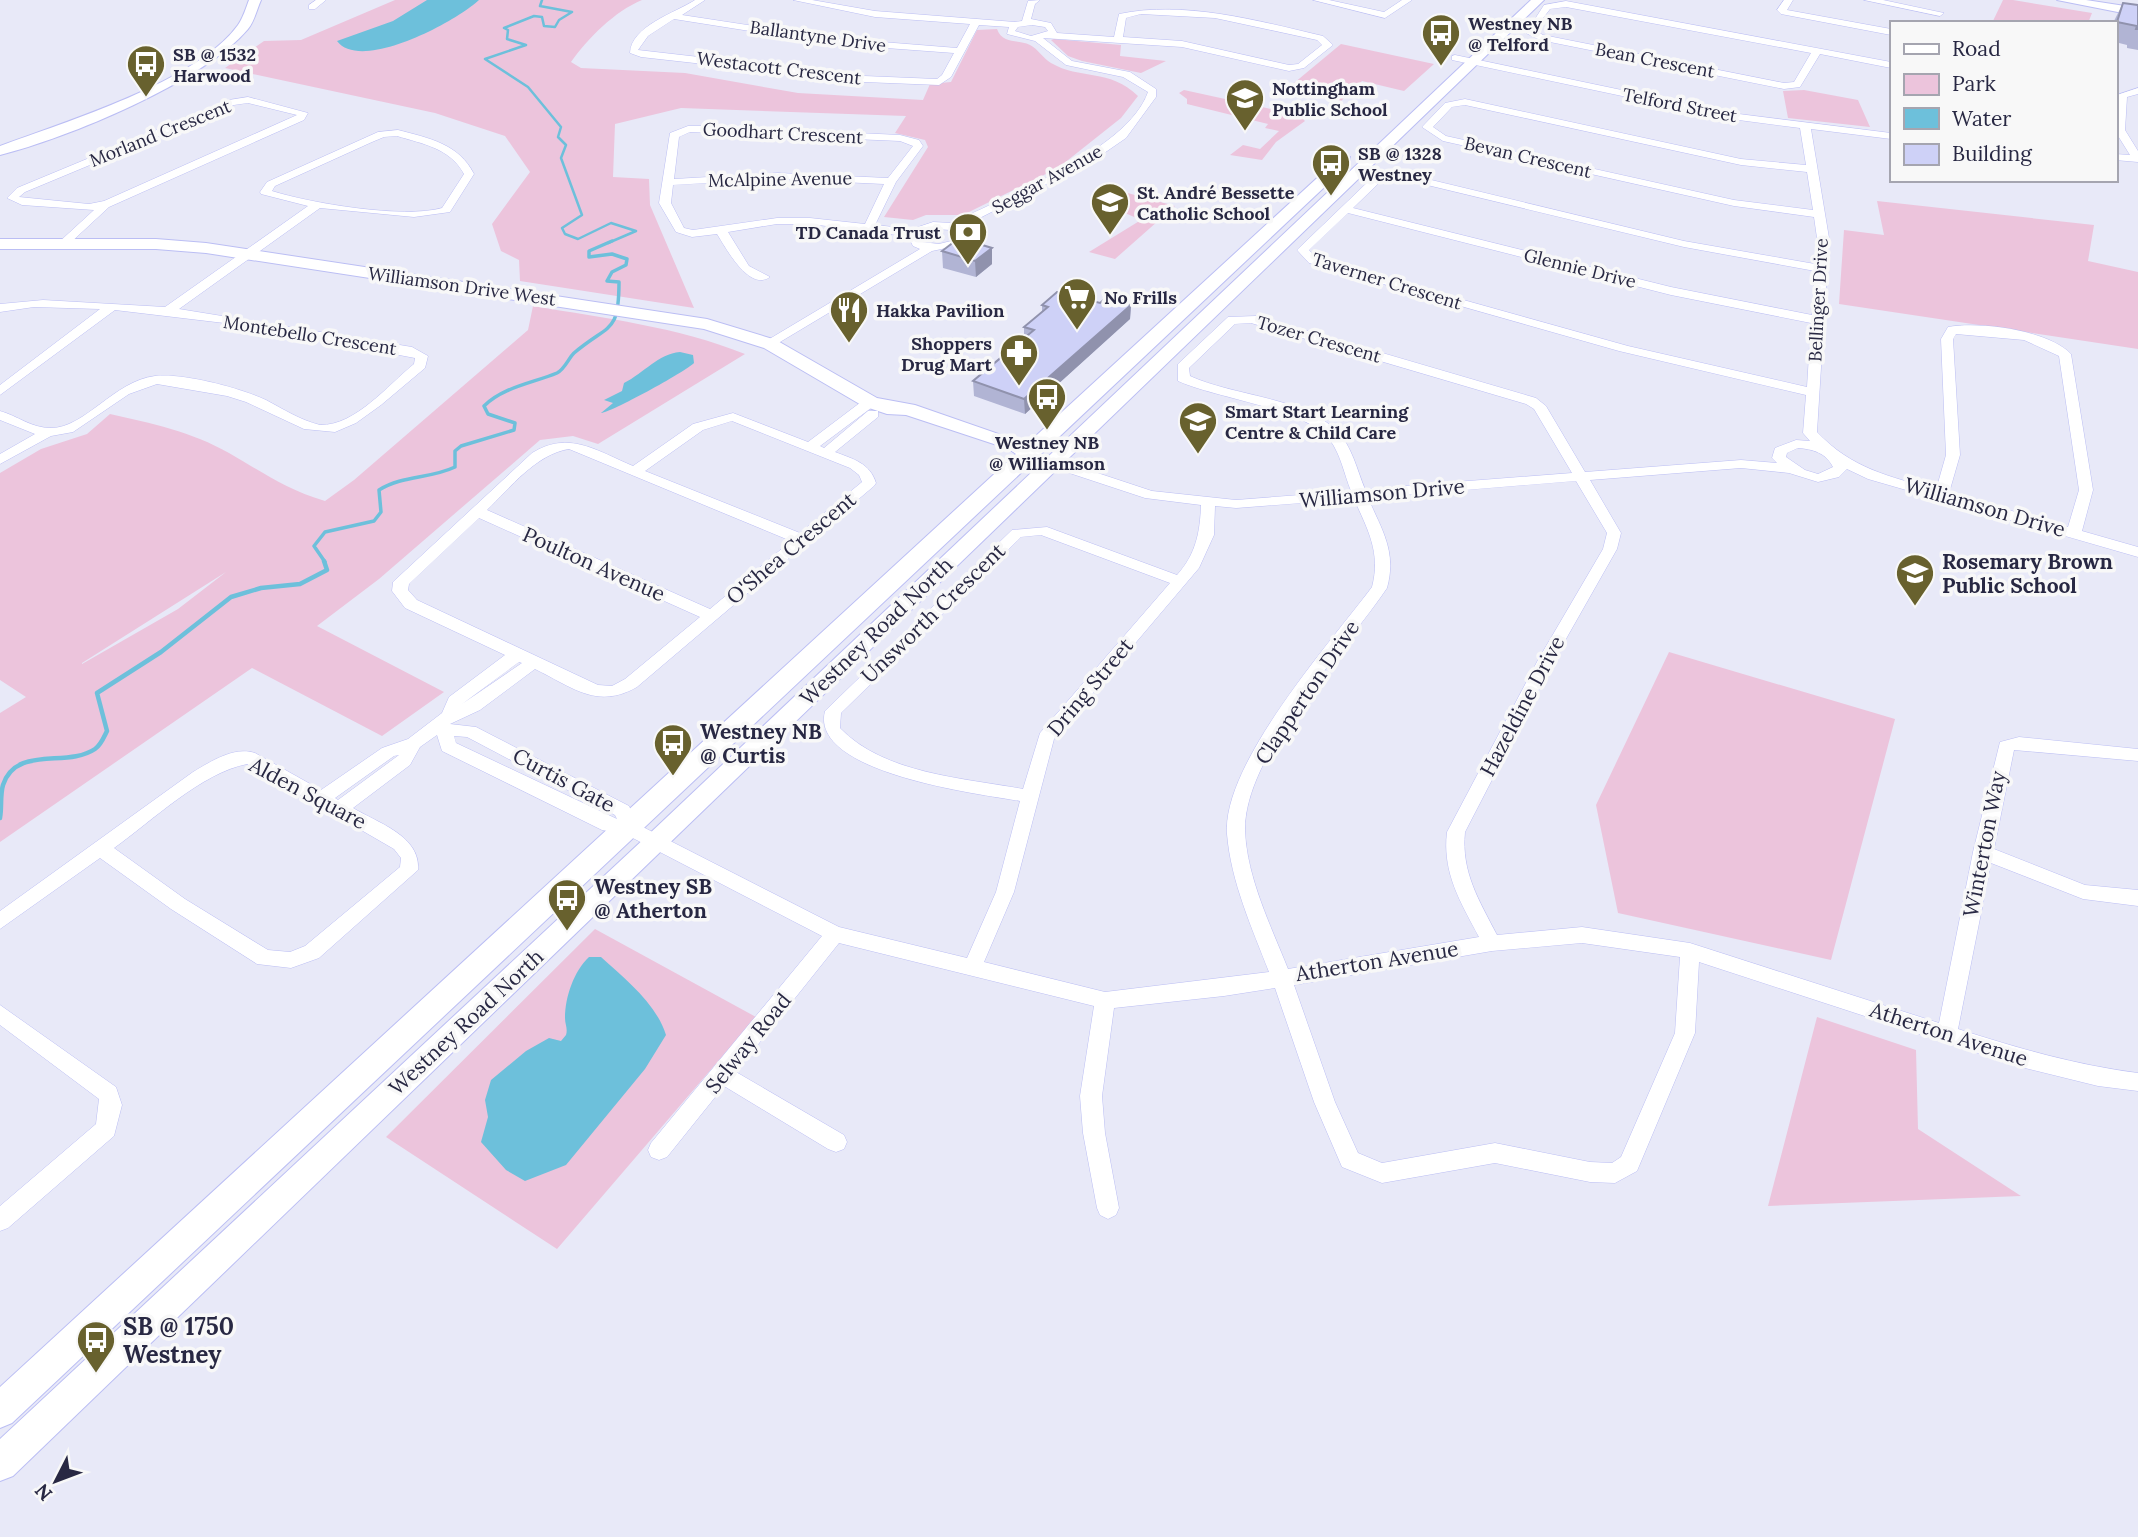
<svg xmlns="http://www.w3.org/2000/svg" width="2138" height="1537" viewBox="0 0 2138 1537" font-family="Lora,serif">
	<rect width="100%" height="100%" fill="#e8e9f8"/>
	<path fill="#ecc4dc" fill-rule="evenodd" d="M395,0H642C615,11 587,39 571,62L581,68L685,73L798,93L923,100L930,84L951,82L977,30L997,29C1003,45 1018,39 1030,45C1038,49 1043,58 1051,63C1080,80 1109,68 1138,96L1121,118L1058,168L963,215H926L913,220L884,217L928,147L925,140L895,133L906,116L681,108L615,124L613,177L649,179L650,205L694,308L520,281L519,260L501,251L492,224L530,172L505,136L435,113L225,68L264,41L301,40Z
		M2003,0H2013L2092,13L2088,23H1992Z
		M1054,39L1121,45L1120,56L1166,61L1141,73L1082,61L1068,56L1051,40Z
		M1341,44L1434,64L1404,91L1362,81L1341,101L1288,88Z
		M1184,90L1299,115L1305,121L1276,142L1262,160L1230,155L1243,145L1260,149L1279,131L1265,128L1268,124L1187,104V99L1179,93Z
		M1804,90L1858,100L1870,127L1788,118L1783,91Z
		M1113,189L1175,206L1115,259L1089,252L1141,220L1100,202L1107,197L1097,193Z
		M1877,201L2094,225L2088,261L2138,272V349L1839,304L1844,230L1884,235Z
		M533,306C604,318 678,327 745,354L598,444L573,436L540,440L379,579L317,626L444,692L382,736L252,668L0,842V713L26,697L0,680V473L41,449L87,434L110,414C151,423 192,432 229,453C264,473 285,489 325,501L354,480L528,330ZM226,572L178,609L82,664V663Z
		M1669,652L1895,719L1831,960L1618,913L1596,805Z
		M595,929L756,1017L557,1249L386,1137Z
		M1817,1017L1916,1050L1918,1129L2021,1196L1768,1206Z"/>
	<path fill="#6dc0db" d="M427,0H479C457,21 361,73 337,41L393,21Z
		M680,352L693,355L694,363C685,372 610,413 601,413L613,403L604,400L622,391L624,383C644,373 658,354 680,352Z
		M589,957H601C626,980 656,1003 666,1035L645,1069L566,1165L525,1181L506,1170L481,1142L488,1117L485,1100L491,1080L526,1051L549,1038L561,1041L566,1035C568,1028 565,1025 565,1018C565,997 574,971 589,957Z"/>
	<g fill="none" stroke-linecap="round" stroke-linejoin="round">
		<path stroke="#6dc0db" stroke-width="2.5" d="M542,0L540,6L572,12L559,20L555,27L544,26L542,17L534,16L504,28L508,30L507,39L526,45L485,59L528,87L561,127L558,137L566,145L561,158L582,215L562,228L565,234L578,239L611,223L636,231L608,243"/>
		<path stroke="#6dc0db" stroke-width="3.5" d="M325,562L314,546L325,532L374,521L381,512L379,490C403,475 430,479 455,467V451L461,446L514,430L515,423L488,414L484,406C503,387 533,383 557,373C565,369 568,359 574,353C609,323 619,335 619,282L607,281L612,272L626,265L627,259L612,254L589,257V251L612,241"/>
		<path stroke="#6dc0db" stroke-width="4.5" d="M0,818C2,807 0,795 3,785C16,745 67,768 95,749C101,745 104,737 107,731L97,693L161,652L231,597L261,588L300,584L327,570L324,561"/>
		<g stroke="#bbbef4" stroke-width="1">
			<path id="street" d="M316,0H326L315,9H309V5Z
				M695,0H705L682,15L832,38L957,48L970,24L875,17L793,0H812L875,11L1015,22L1022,21L1028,1L1040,0L1035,4L1031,19L1051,23L1057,33L1114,37L1119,14C1184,0 1259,21 1323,36L1333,45L1304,68L1289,71L1182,47L1043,38L1072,61L1130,72L1156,89V97L1126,138L1094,160L962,227L968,233L965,244L932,251L770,348L766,347V341L920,249L913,246L908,236L810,224H777L728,232L749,266L770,277C749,292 726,248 717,234L692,237L676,232L659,203L670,133L688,126H706L900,135L919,140L923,146L896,182L875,225L912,229L933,222L952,223C1006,196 1128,150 1148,92L1123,77L1066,65L1035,41L1007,34L1009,27L979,25L951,77L939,85L864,82L641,57L630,53C631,26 675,13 695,0ZM1141,14L1215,18L1317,40L1322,45L1298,64L1289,65L1182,41L1123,37L1126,18ZM674,19L832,44L954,53L942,75L937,79L864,76L638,50L648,36ZM1032,25L1045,27L1048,31L1031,36L1015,31L1018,27ZM690,132L900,141L913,146L888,178L778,173L674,179L679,137ZM778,179L884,184L865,224L810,218H777L693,230L684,228L671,203L673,185ZM934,229L951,230L956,234L955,240L939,244L922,242L919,235Z
				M1313,0H1329L1384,12L1402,0H1412L1385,18Z
				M1784,0H1793L1787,10L1891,29V35L1781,14L1777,10Z
				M1864,0H1883L1944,13L1940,16Z
				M1566,1L1891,62V68L1820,54L1800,87L1784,89L1540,40L1526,33L1544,5ZM1566,7L1811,53L1794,82L1784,83L1543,35L1534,30L1550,9Z
				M1455,55L1731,113L1891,133V139L1811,129L1829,238L1817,432C1852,469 1889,476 1936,490L1946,455L1941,339L1948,327C1979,321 2048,330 2071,354L2093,490L2082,531L2138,547V557L1868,479L1847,469L1839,477L1818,482L1789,473L1741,468L1590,480L1621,533L1617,549L1554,660L1465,832C1461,872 1479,900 1497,935L1582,927L1690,943L1939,1023L1973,852L2000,742L2019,737L2138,749V761L2014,750L1994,849L2085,885L2138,890V906L2083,899L1991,863L1958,1029C2017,1048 2076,1065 2138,1073V1091L2098,1086L2021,1067L1699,962L1695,1033L1637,1171L1615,1183L1590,1182L1495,1163L1382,1183L1342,1167L1314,1102L1275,988L1224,996L1114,1008L1102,1096L1105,1133L1119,1208L1116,1215L1108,1219L1100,1215L1097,1208L1083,1133L1080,1096L1094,1006L839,943L736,1072L844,1135L847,1142L844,1149L836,1152L828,1149L724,1086L667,1157L659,1160L651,1157L648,1150L651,1143L822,936L625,834L602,830L442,751L437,735L420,747L410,765L353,808C378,823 421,836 418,870L319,958L291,968L257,964L171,909L100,858L0,929V911L193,772C210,762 234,746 255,753L321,790L382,748L408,739L442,713L449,697L505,655L405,608L392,591L393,582L532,453C569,430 597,451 633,466L693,424L733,413L808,442L865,399H875V405L820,446L824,448L868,411H878V417L835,452C853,459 870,463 876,483L874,486L637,687C597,710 572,687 535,669L480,710L450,724L476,727L629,806L637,824L839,927L967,958L996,892L1020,801C979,794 809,773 825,711L1012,530L1047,527L1177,575C1196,554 1200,532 1201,505L1145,498L1024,458V452H1034L1152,491L1236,500L1351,491C1344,474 1341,455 1330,440C1305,408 1218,399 1178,381V364L1228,317L1256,316L1536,398L1546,406L1585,472L1741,460L1777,463L1772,458L1775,448L1796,440L1810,441L1803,433L1806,395L1619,351L1309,263L1297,250L1299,248L1374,176L1394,171L1684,241L1815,264L1817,238L1814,217L1734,206L1443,141L1422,127L1445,103L1465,99L1741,159L1806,165L1800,128L1731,119L1452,60V56ZM1465,105L1741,165L1807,172L1813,210L1734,200L1446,136L1433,127L1452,107ZM1394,177L1684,247L1815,271L1812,315L1671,287L1353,208L1382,180ZM1348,213L1671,295L1811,323L1807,387L1628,346L1317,259L1309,250ZM1251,323L1526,404L1534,409L1572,473L1365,489C1357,470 1352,446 1337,431C1303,397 1233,396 1190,376L1189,368L1235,324ZM1956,334L2024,340L2059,356L2079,490L2068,527L1949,493L1960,455L1953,339ZM732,421L850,468L859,475L862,482L800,533L645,471L703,430ZM1798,448C1813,449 1826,453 1833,467L1818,474L1805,470L1786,457L1787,453ZM569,449L791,541L710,609L487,510C510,488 536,454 569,449ZM1576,481L1607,533L1603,549L1538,660L1447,832C1442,873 1461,903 1479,937L1288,969C1271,926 1247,878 1245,831C1243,756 1346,649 1387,588C1397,552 1382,530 1368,498ZM1354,499C1368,530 1381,553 1372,587C1330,643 1222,764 1227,834C1231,882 1252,928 1269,972L1105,992L984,962L1014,892L1054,739L1199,568L1214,535L1215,506L1236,508ZM479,518L700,617L625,679L612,686L598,685L417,600L408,590L409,584ZM1041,535L1170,583L1040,733L1023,789C964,778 884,774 840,728L841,713L1021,537ZM519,662L522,663L462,704ZM454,736L467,737L615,815L617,819L456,743ZM399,755L338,800L335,798L394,756ZM247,764L394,849L401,858L400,867L305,946L290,952L268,950L185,899L114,848C152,821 201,773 247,764ZM1582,943L1680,957L1675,1033L1621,1157L1612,1163L1590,1162L1495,1143L1382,1163L1358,1153L1335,1102L1294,985L1492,951Z
				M2138,88V94L2127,97L2125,130L2138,151V162L2115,160V154L2130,155L2115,131L2117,95Z
				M248,97L308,113L304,120L109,207L68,245L58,243L94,210L22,205L7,198L17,188L229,100ZM248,103L297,115L104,201L89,204L19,197L25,192L234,105Z
				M398,130C429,138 459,144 474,174L450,212L414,217L320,208L179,309L412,347L428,356L425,368L381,405L356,423L335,432L304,429L246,402L227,396L157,384L129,394L73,432L51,436L0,464V454L35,434L0,420V411C18,416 31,428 51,428C85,428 114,381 155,376C184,373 240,388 266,400C283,409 300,420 320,425C355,426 388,385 414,364L415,358L241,325L115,310L0,395V385L100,309L34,307L0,312V304L43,300L165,307L308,206L261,194L260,192L267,182L378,132ZM397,136C423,144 450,148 464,174L442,208C403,219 310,203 272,191L275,186L372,142L384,137Z
				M0,1005L116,1087L122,1105L114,1136L8,1228L0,1231V1206L96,1124L99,1099L0,1025Z"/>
		</g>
		<g stroke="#bbbef4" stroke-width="2">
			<path id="secondary" d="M249,0H261C257,9 254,22 248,29C203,82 68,138 0,155V146C65,122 197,82 238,25C243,18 246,8 249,0Z
				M1531,0H1544L13,1476L0,1481V1439L647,836Z
				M2057,0H2086L2138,8V16Z
				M1345,156L1350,157V163L12,1423L0,1428V1387L1016,454L1009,449L906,415L887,414L863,406L764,348L704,329L206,253L156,249H0V239H156L206,243L707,319L776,340L877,398L915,405L1027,444L1340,157Z"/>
		</g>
		<use href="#street" fill="#fff" fill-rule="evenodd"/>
		<use href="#secondary" fill="#fff" fill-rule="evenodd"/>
	</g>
	<path fill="#b1b4d4" d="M2123,3L2138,5V50L2127,48V45L2115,42V23H2113Z
		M942,251L992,264L976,277L943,268Z
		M1100,303L1131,305L1130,319L1025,414L974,396L973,381L1024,338V327L1042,312V305Z"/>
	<path fill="#9092ad" d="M992,248V264L976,277L975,261Z
		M1131,305L1130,319L1025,414L1024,399Z"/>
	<path fill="#ced1f7" stroke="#9092ad" stroke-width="2" d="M2123,3L2138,5V29H2136L2137,26L2117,22Z
		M959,238L992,248L975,261L942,251Z
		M1057,292L1100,303L1106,298L1131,305L1024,399L973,381L1034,330L1024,327L1048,307L1042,305Z"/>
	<defs>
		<g id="bus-pin" transform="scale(2.0125)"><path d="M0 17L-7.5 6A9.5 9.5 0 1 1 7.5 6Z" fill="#68612e" stroke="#f8f8f8"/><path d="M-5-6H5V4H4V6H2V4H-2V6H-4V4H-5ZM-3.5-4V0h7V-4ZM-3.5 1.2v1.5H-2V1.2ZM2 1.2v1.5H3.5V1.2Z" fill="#fff"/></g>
		<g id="school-pin" transform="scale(2.0125)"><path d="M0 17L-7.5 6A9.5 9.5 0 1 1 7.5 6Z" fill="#68612e" stroke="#f8f8f8"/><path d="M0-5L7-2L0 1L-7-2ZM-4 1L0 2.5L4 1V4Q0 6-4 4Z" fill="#fff"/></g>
		<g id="bank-pin" transform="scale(2.0125)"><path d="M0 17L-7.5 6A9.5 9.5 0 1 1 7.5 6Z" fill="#68612e" stroke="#f8f8f8"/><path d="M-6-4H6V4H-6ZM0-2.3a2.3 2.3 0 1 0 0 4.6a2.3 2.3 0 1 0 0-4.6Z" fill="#fff"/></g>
		<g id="supermarket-pin" transform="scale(2.0125)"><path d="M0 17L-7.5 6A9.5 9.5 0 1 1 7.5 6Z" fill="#68612e" stroke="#f8f8f8"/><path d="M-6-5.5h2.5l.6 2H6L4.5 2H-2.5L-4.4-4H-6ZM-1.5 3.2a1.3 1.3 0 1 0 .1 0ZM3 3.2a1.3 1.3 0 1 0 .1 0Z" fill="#fff"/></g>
		<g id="restaurant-pin" transform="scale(2.0125)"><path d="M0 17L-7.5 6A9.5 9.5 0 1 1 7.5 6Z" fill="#68612e" stroke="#f8f8f8"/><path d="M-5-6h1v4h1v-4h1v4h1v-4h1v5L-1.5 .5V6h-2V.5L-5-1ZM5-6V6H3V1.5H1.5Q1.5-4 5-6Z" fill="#fff"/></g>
		<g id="pharmacy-pin" transform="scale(2.0125)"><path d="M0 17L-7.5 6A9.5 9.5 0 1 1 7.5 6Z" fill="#68612e" stroke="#f8f8f8"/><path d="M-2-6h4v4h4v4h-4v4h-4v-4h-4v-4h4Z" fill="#fff"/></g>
	</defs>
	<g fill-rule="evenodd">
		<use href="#bus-pin" x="1441" y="33"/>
		<use href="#bus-pin" x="146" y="64"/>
		<use href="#school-pin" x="1245" y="98"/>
		<use href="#bus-pin" x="1331" y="163"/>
		<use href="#school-pin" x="1110" y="202"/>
		<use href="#bank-pin" x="968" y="232"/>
		<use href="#supermarket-pin" x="1077" y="297"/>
		<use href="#restaurant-pin" x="849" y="310"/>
		<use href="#pharmacy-pin" x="1019" y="353"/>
		<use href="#bus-pin" x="1047" y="397"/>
		<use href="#school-pin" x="1198" y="421"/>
		<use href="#school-pin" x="1915" y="573"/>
		<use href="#bus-pin" x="673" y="743"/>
		<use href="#bus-pin" x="567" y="898"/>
		<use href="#bus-pin" x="96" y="1340"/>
	</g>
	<g text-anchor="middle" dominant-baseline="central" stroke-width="7" stroke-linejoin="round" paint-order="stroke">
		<g font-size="18" font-weight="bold" fill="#282843" stroke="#f8f8f8" text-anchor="start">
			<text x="1468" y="23">Westney NB<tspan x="1468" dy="21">@ Telford</tspan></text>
			<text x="173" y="54">SB @ 1532<tspan x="173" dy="21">Harwood</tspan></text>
			<text x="1272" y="88">Nottingham<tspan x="1272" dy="21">Public School</tspan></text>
			<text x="1358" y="153">SB @ 1328<tspan x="1358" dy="21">Westney</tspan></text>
			<text x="1137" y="192">St. André Bessette<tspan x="1137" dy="21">Catholic School</tspan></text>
			<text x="941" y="232" text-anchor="end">TD Canada Trust</text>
			<text x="1104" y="297">No Frills</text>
			<text x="876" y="310">Hakka Pavilion</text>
			<text x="992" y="343" text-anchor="end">Shoppers<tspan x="992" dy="21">Drug Mart</tspan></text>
			<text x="1225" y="411">Smart Start Learning<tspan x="1225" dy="21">Centre &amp; Child Care</tspan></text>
			<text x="1047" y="442" text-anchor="middle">Westney NB<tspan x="1047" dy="21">@ Williamson</tspan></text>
		</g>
		<g font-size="18" fill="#282843" stroke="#f8f8f8">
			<text transform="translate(818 36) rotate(8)">Ballantyne Drive</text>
			<text transform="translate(1655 60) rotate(11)">Bean Crescent</text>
			<text transform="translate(779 68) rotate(7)">Westacott Crescent</text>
			<text transform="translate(1680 105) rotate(11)">Telford Street</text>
			<text transform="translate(160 133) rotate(-22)">Morland Crescent</text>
			<text transform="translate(783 133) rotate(3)">Goodhart Crescent</text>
			<text transform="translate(1528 157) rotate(13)">Bevan Crescent</text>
			<text transform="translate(780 179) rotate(-1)">McAlpine Avenue</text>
			<text transform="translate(1047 179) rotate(-29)">Seggar Avenue</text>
			<text transform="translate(1580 268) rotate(14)">Glennie Drive</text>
			<text transform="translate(1387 281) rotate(17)">Taverner Crescent</text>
			<text transform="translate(462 286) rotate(8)">Williamson Drive West</text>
			<text transform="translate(1818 300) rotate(-87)">Bellinger Drive</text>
			<text transform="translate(310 335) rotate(9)">Montebello Crescent</text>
			<text transform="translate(1319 339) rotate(16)">Tozer Crescent</text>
		</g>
		<g font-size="21" fill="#282843" stroke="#f8f8f8">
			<text transform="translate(1382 493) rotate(-5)">Williamson Drive</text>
			<text transform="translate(1985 507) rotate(16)">Williamson Drive</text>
			<text transform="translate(791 548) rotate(-40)">O'Shea Crescent</text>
			<text transform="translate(594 564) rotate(24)">Poulton Avenue</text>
			<text transform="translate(933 613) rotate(-44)">Unsworth Crescent</text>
			<text transform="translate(876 631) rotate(-44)">Westney Road North</text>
			<text transform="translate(1090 687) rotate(-50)">Dring Street</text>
			<text transform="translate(1307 692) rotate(-56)">Clapperton Drive</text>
			<text transform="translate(1522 706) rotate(-62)">Hazeldine Drive</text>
			<text transform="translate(564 780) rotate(28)">Curtis Gate</text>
			<text transform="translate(308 793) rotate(28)">Alden Square</text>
			<text transform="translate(1984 844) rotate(-79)">Winterton Way</text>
			<text transform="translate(1377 961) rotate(-9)">Atherton Avenue</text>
			<text transform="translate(466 1022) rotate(-43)">Westney Road North</text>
			<text transform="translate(1949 1034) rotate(18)">Atherton Avenue</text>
			<text transform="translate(748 1043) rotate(-51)">Selway Road</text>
		</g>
		<g font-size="21" font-weight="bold" fill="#282843" stroke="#f8f8f8" text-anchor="start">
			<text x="1942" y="561">Rosemary Brown<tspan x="1942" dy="24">Public School</tspan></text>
			<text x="700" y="731">Westney NB<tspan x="700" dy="24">@ Curtis</tspan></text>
			<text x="594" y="886">Westney SB<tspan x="594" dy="24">@ Atherton</tspan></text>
		</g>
		<g font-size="24" font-weight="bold" fill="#282843" stroke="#f8f8f8" text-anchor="start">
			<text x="123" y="1326">SB @ 1750<tspan x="123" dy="28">Westney</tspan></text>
		</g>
	</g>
	<rect x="1890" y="21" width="228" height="161" fill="#f8f8f8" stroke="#a5a5b0" stroke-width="2"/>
	<rect x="1904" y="44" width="35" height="10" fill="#ffffff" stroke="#a5a5b0" stroke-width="2"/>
	<text x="1952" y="56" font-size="21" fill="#282843">Road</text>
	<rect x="1904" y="74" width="35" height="21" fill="#ecc4dc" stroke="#a5a5b0" stroke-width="2"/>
	<text x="1952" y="91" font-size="21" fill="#282843">Park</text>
	<rect x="1904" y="108" width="35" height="21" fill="#6dc0db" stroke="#a5a5b0" stroke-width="2"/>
	<text x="1952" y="126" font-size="21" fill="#282843">Water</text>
	<rect x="1904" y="144" width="35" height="21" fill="#ced1f7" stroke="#a5a5b0" stroke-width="2"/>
	<text x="1952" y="161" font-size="21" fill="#282843">Building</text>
	<g transform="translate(56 1481) rotate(228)" stroke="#f8f8f8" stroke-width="5" paint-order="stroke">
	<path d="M0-5L12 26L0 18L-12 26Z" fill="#282843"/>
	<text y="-10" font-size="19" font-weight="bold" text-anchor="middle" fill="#282843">N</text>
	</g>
</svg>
